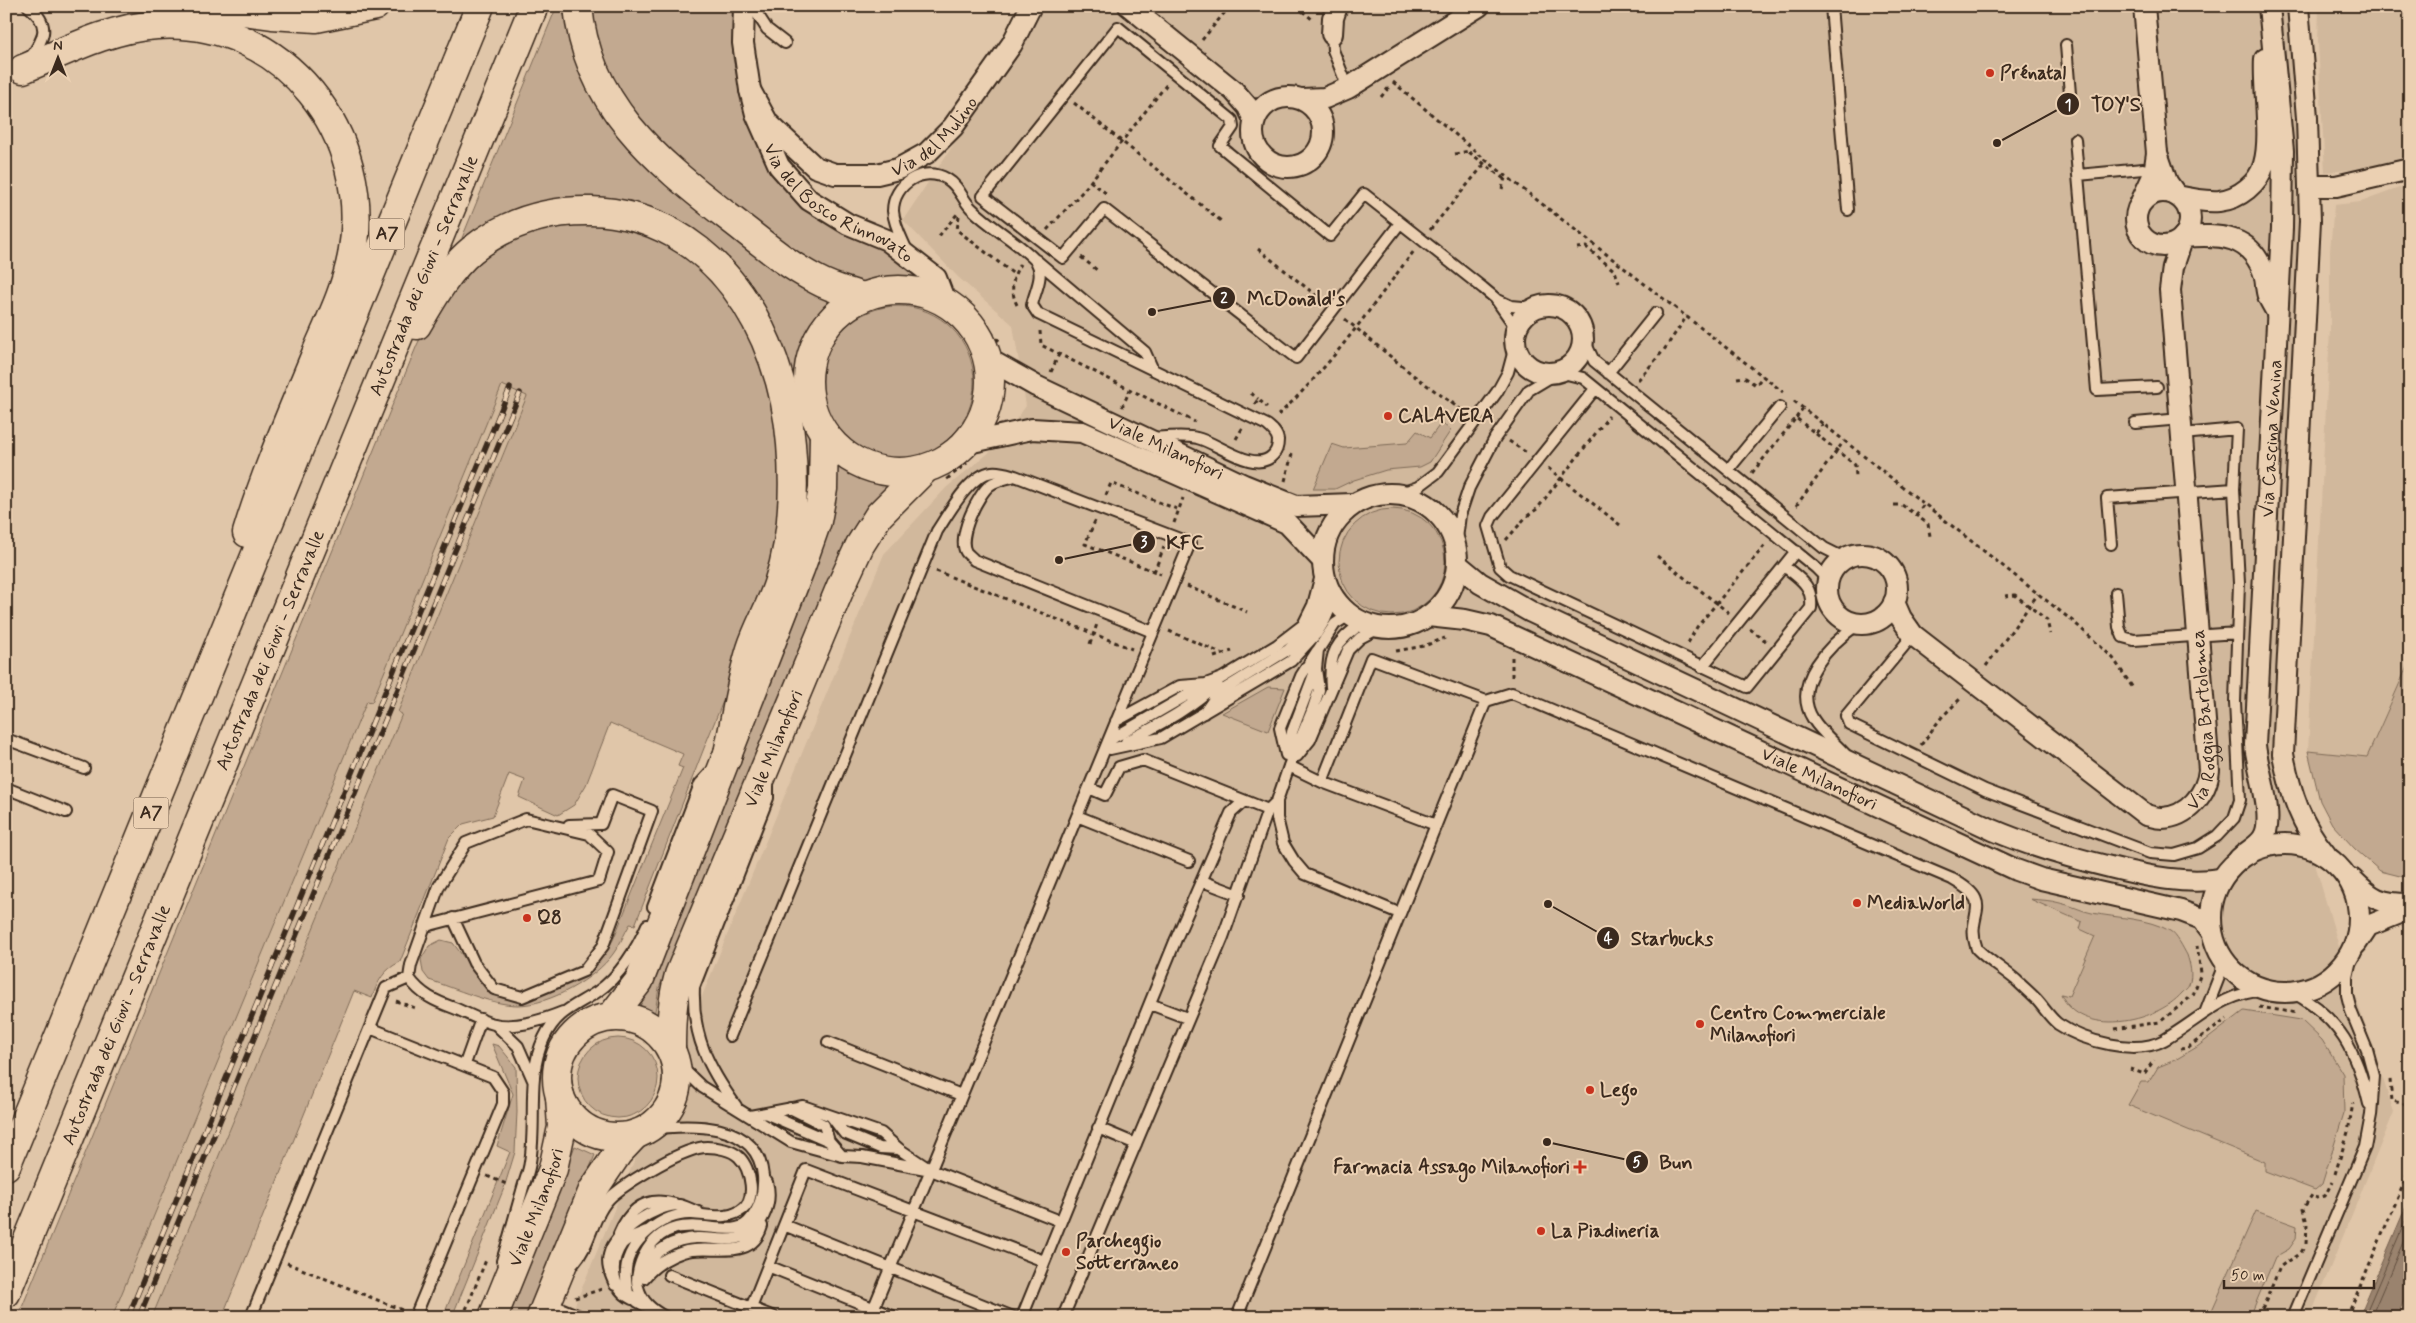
<svg xmlns="http://www.w3.org/2000/svg" width="2416" height="1323" viewBox="0 0 2416 1323" font-family="Mynerve,sans-serif">
	<rect width="100%" height="100%" fill="#e0c6a9"/>
	<filter id="ink" filterUnits="userSpaceOnUse"><feTurbulence type="fractalNoise" baseFrequency=".02" numOctaves="2"/><feDisplacementMap in="SourceGraphic" scale="10" xChannelSelector="R" yChannelSelector="G"/><feConvolveMatrix kernelMatrix="1 2 1 2 8 2 1 2 1" color-interpolation-filters="sRGB"/></filter>
	<g filter="url(#ink)">
		<path fill="#d1b89c" d="M1046,6H2298L2307,118L2283,754L2340,950L2394,1112L2310,1317H570L884,554L947,487L996,447L1026,406L1013,325L958,277L903,220Z
			M2319,6H2410V154L2378,168L2325,172L2318,43Z
			M2410,184V660L2367,757L2308,751L2330,331V251L2334,205L2361,202Z
			M502,385L527,396L398,712L402,714L152,1317H112L367,700L372,702Z"/>
		<path fill="#c2a990" stroke="#7e6a57" d="M590,6H734L733,58L741,97L758,143L775,171L883,245L930,284L887,279L862,284L807,262L642,132L602,61Z
			M556,8H562L568,30L592,85L834,296C806,321 790,364 798,401C803,423 815,444 814,468C813,489 806,512 802,532L773,330L633,208L467,243L462,238Z
			M615,222L686,252L728,295L760,355L775,408L783,493L769,588L706,743L635,925L630,924C624,934 620,945 613,954C595,979 549,1005 518,1005C491,1005 455,988 429,980L423,972L421,959L429,946L441,940L453,943L489,991L523,999L587,972L600,960L613,940L683,768L678,766L683,754L610,723L586,785L574,805L558,815L519,797L525,780L509,774L493,816L463,824L449,838L400,962C383,970 378,981 372,998L354,991L222,1317H152L402,714L398,712L527,396L502,385L372,702L367,701L112,1317H18L417,345L434,310L466,267L537,225Z
			M822 382a76 76 0 1 1 152 0a76 76 0 1 1-152 0Z
			M1441,423L1451,430L1430,462L1420,467L1386,470L1354,480L1335,489H1313L1332,444L1344,448L1407,443L1417,431L1430,438Z
			M832,459C851,474 868,480 891,486L872,503L850,533L659,988L654,1017L638,1009L652,985L816,556Z
			M1339 562a53 53 0 1 1 106 0a53 53 0 1 1-106 0Z
			M2410,660V877L2408,878L2380,871L2355,849L2332,824L2320,801L2308,751L2367,757Z
			M1268,687L1285,688L1268,731L1222,713Z
			M2030,899C2040,900 2050,900 2060,903C2071,905 2081,911 2092,913C2117,918 2148,918 2170,931C2177,935 2183,948 2187,955C2190,964 2193,975 2189,985C2188,988 2184,991 2182,993C2156,1023 2081,1039 2061,994L2069,996L2095,936L2080,929L2082,922Z
			M2244,1011L2301,1020L2322,1040L2343,1074L2344,1113L2322,1184L2315,1190L2265,1171V1162L2128,1105L2141,1082H2149L2158,1067L2175,1060L2197,1047Z
			M578 1078a40 40 0 1 1 80 0a40 40 0 1 1-80 0Z
			M492,1044L499,1046L516,1067L517,1112L515,1152L504,1188L452,1317H443L510,1152L497,1146L513,1094Z
			M575,1146L595,1155L529,1317H505Z
			M2256,1211L2297,1226L2296,1239L2289,1249L2275,1257L2250,1317H2209Z"/>
		<path fill="#9a836e" stroke="#745f4e" d="M2410,1197V1286L2397,1317H2359Z"/>
		<g fill="none" stroke-linecap="round" stroke-linejoin="round">
			<path stroke="#614e3e" stroke-width="1" d="M2364,1317L2410,1210
				M2371,1317L2410,1226"/>
			<g stroke="#3b2a1e" stroke-width="14">
				<path id="lane" d="M28,6C51,24 45,38 30,58
					M752,6L767,29L785,43
					M1831,6L1848,210
					M1332,34L1333,50L1348,88
					M2066,45L2070,94
					M2075,139L2078,175L2143,169L2154,174
					M2078,175L2097,390L2157,387
					M1400,223L1296,358L1104,209L1063,258L983,196L1118,27L1232,120L1233,127L1220,146L1330,236L1364,194L1483,288L1495,298L1516,328
					M907,251C902,239 894,225 893,211C893,184 923,165 947,179C959,186 962,199 971,208C991,228 1017,241 1036,261C1045,276 1035,290 1032,305L1038,314L1267,425C1272,429 1277,433 1278,440C1278,446 1277,451 1273,455C1255,475 1217,442 1197,438C1184,435 1167,437 1154,438
					M1036,260L1145,352L1153,370
					M1498,300L1511,306L1534,308
					M1584,340L1594,361L1824,548L1838,555L1858,554
					M1608,373L1656,313
					M1595,389L1492,517L1488,526L1500,567L1509,575L1747,687L1811,608C1813,585 1800,579 1784,566
					M2135,423L2181,419
					M1728,470L1780,407
					M1012,477C1004,479 997,480 990,485C978,494 957,537 966,552C967,554 972,557 974,560L1153,632
					M1398,494L1418,487L1438,472L1497,392L1508,372L1515,346
					M2111,544L2107,498L2234,489
					M1456,547L1460,515L1469,488L1495,438L1529,390L1559,372L1583,378L1816,568L1823,575L1827,590
					M2116,593L2119,627L2123,637L2134,640L2237,633
					M1913,635L1846,716L1849,724L1985,790L2150,853L2174,855L2198,848L2217,836L2234,818L2240,800L2235,702L2239,583L2234,489L2237,429L2182,434
					M1702,667L1796,551
					M1331,687C1328,655 1336,640 1363,623
					M1204,713L1218,693L1288,650L1309,629L1320,611L1326,585
					M1116,721L1180,686L1206,684L1222,678L1277,645L1303,625L1313,605L1322,571
					M6,739L84,768
					M1108,741L1203,686
					M1126,742C1160,724 1191,709 1218,682
					M1110,749L1161,738L1291,661L1317,633L1325,620L1334,599
					M1845,754C1835,743 1821,732 1813,719C1790,683 1831,643 1858,624
					M1286,755L1280,728L1301,676L1317,651
					M1297,756L1310,740L1348,650L1360,638L1379,628
					M1289,757L1292,732L1316,669L1318,650L1335,624L1349,615
					M1289,766L1322,782L1371,658L1486,701L1512,693L1952,879C1999,905 1963,913 1977,949C1989,961 2003,969 2016,980C2022,986 2029,992 2035,998C2043,1006 2049,1017 2058,1024C2083,1041 2136,1056 2164,1040C2201,1019 2221,993 2266,990
					M1322,782L1436,825
					M6,788L66,812
					M1089,788L1105,795L1119,767L1143,760L1268,810
					M1277,801V818L1283,843L1294,861L1305,874L1394,911
					M1077,816L1189,861
					M1202,881L1239,895
					M653,907L700,784L711,772
					M453,918L474,963L494,989L522,997L584,971L603,946L652,811L612,795L601,824L569,825
					M426,926L599,881L608,852L589,834L526,819L466,843L439,886L411,965L409,978C421,995 435,1001 454,1008C467,1013 480,1021 494,1024C516,1029 543,1020 563,1012
					M2292,992C2340,1018 2357,1052 2369,1104
					M1150,1004L1187,1018
					M2205,1013L2221,972L2222,957
					M495,1024L518,1046L533,1080
					M370,1028L493,1077L503,1092V1104L415,1317
					M730,1036L937,531C949,513 969,475 992,472C999,471 1008,474 1015,476L1190,543L870,1317
					M828,1042L961,1095
					M676,1062L702,1087L791,1142L842,1156L862,1157L931,1170L1060,1221
					M465,1064L481,1019
					M736,1106C708,1067 692,1036 694,987L768,798V786
					M790,1108L824,1125L829,1141L842,1156
					M767,1114L829,1141
					M750,1116L803,1106L881,1133L899,1149L926,1167
					M831,1116L844,1133L880,1148L899,1149
					M1098,1128L1136,1144
					M648,1129C689,1124 758,1120 763,1176C764,1192 760,1210 748,1222C727,1244 673,1201 644,1255C640,1262 635,1279 638,1287C642,1302 652,1310 665,1317
					M784,1225L1013,1317
					M619,1234C630,1208 647,1196 675,1204
					M502,1261C509,1238 515,1215 522,1191C524,1182 529,1172 530,1162C537,1121 526,1076 544,1038C557,1011 574,1007 597,992C619,977 637,949 647,925
					M574,1263C592,1243 592,1213 613,1195C631,1180 685,1147 707,1147C717,1147 732,1150 739,1157C751,1168 758,1202 740,1211C724,1220 710,1215 692,1214C663,1212 628,1241 626,1270C625,1278 627,1286 628,1293L638,1302L654,1311
					M768,1266L895,1317
					M645,1268C654,1250 674,1239 696,1238C710,1237 724,1242 738,1238C762,1232 773,1203 767,1182
					M669,1275L774,1317
					M644,1278C654,1266 667,1257 683,1252C708,1243 751,1264 762,1226
					M615,1285C611,1275 606,1266 609,1255C615,1231 656,1205 679,1205C685,1206 692,1210 698,1212
					M632,1299C611,1289 609,1263 622,1244C628,1237 639,1234 647,1231
					M548,1303L582,1317
					M751,1308L806,1170L1044,1261
					M251,1317L386,988L409,978
					M1022,1317L1176,939L1231,813L1243,802
					M1063,1317L1223,937L1268,810L1277,801L1289,766L1312,711L1319,690L1316,669
					M1237,1317L1486,701
					M2293,1317L2365,1147L2371,1115L2374,1076L2367,1050L2351,1011L2347,995V977L2354,947"/>
			</g>
			<g stroke="#3b2a1e" stroke-width="24">
				<g id="street">
					<path id="s1" d="M744,6L743,43L750,90L756,114L779,166L809,200L848,224L887,240L936,278L945,302"/>
					<path d="M1129,6L1234,91L1248,107L1254,120"/>
					<path d="M2144,6L2157,153"/>
					<path d="M2298,6L2307,118L2310,221L2283,754C2290,792 2301,825 2326,855"/>
					<path d="M1332,34L1333,18L1337,6"/>
					<path id="s2" d="M750,90L768,123L815,167L835,174H877L898,169L927,153L953,127L1012,44L1031,6"/>
					<circle cx="1288" cy="132" r="35"/>
					<path d="M1302,99L1325,98L1348,88L1479,6"/>
					<path d="M2309,186H2336L2410,169"/>
					<circle cx="2163" cy="219" r="27"/>
					<path d="M2141,202L2154,174L2157,153L2167,182L2177,196C2191,199 2205,202 2219,201C2239,199 2259,183 2264,164C2272,137 2263,89 2265,59"/>
					<circle cx="1549" cy="339" r="34"/>
					<path id="s3" d="M988,359L1036,386L1244,485L1296,506L1353,504"/>
					<path d="M968,443L1032,429L1082,432L1287,523L1322,560"/>
					<circle cx="1390" cy="561" r="67"/>
					<circle cx="1862" cy="589" r="35"/>
					<path d="M1457,564L1480,583L1531,612L1993,830C2033,847 2072,858 2114,868C2151,877 2184,884 2221,879"/>
					<path id="s4" d="M1894,602L1901,618L1913,635L2146,815C2151,816 2157,818 2162,818C2188,817 2207,793 2209,770L2170,290L2173,267L2183,237C2219,234 2253,234 2265,277C2266,282 2266,287 2267,292C2268,299 2274,306 2277,313"/>
					<path id="s5" d="M1428,616L1465,620L1491,626L2016,870L2041,879L2181,911L2202,919L2212,932"/>
					<circle cx="2285" cy="918" r="74"/>
					<path id="s6" d="M2239,859C2246,852 2258,846 2263,838C2276,819 2257,768 2255,745L2282,228L2283,151L2269,6"/>
					<path d="M2352,879C2372,899 2380,904 2410,904"/>
					<path d="M2356,944L2368,926L2410,909"/>
				</g>
			</g>
			<g stroke="#3b2a1e" stroke-width="31">
				<g id="secondary">
					<circle cx="899" cy="381" r="91"/>
					<path d="M611,1017L639,981L800,569L817,521L823,489L824,434"/>
					<circle cx="617" cy="1077" r="60"/>
					<path id="s7" d="M671,1049C671,1023 672,1000 679,975L841,586L860,545L879,515L924,470"/>
					<path id="s8" d="M493,1317L553,1169L562,1127L560,1096"/>
					<path d="M541,1317L593,1190L618,1153L635,1135"/>
				</g>
			</g>
			<g stroke="#3b2a1e" stroke-width="31">
				<g id="highway">
					<path d="M207,6L272,15L316,18L375,6"/>
					<path d="M578,6C586,103 656,161 727,216C756,238 784,263 817,280C831,288 848,292 863,297"/>
					<path d="M23,69C66,51 109,28 157,25C284,17 375,135 352,256C346,288 331,319 318,349C293,410 266,470 247,533"/>
					<path d="M417,325C432,299 449,269 472,250C507,222 546,210 591,211C715,215 782,331 791,444C795,490 793,539 778,584C771,606 758,627 751,649C740,684 735,722 727,758"/>
					<path d="M6,1166L480,6"/>
					<path id="s9" d="M6,1293L534,6"/>
				</g>
			</g>
			<path stroke="#3b2a1e" stroke-width="3" stroke-dasharray="4 4" stroke-linecap="butt" d="M1296,6L1313,20
				M1202,40L1230,6
				M1393,82L1487,161L1783,392
				M1381,97L1390,86
				M1074,103L1221,221
				M1469,152L1504,179
				M1455,154L1469,151
				M1090,181L1107,194
				M1502,189L1505,178
				M959,216L957,230L1015,275
				M1047,230L1083,191L1167,84
				M1430,230L1487,161
				M939,236L958,213
				M1577,248L1586,247L1615,271L1619,283
				M1258,249L1323,301
				M1081,257L1098,271
				M1017,305C1010,291 1012,277 1020,264
				M1345,319L1413,375L1464,412
				M1040,331L1041,345L1195,422
				M991,332L1001,343
				M1051,372L1059,354
				M1737,378L1744,377L1756,385L1763,376
				M1638,380L1664,350L1687,316
				M1251,393L1258,399
				M1794,401L2075,623L2113,658L2133,688
				M1255,404L1258,399L1267,407
				M1451,404L1455,400
				M1122,407L1130,390
				M1278,415C1330,368 1371,307 1414,251
				M1796,418L1803,408
				M1816,433L1823,424
				M1236,439L1243,427
				M1509,441L1527,453
				M1548,468L1620,525
				M1752,473L1796,418L1855,465L1856,476
				M947,479L967,463
				M1285,481L1292,454
				M1106,495L1111,483L1179,510
				M1894,505H1902L1928,524L1930,536
				M1796,506L1844,441
				M1916,515L1924,504
				M1095,521L1085,544L1161,574
				M1174,523L1183,498
				M1506,540L1526,517L1537,509L1609,416
				M1657,556L1729,613
				M936,571L1132,649
				M1154,572L1164,547
				M1187,586L1247,612
				M2005,596L2015,595L2047,620L2050,634
				M1750,629L1767,642
				M1169,631L1221,653
				M1688,643L1697,627L1766,544
				M1090,644L1097,624
				M1396,651L1424,646L1445,638
				M1214,657L1232,651
				M1512,657V680
				M1986,666L2038,594
				M1921,745L1941,718L1962,697
				M396,1001L418,1009
				M2259,1007L2297,1013
				M2115,1029L2160,1022L2193,995L2201,973L2197,946
				M2180,1049L2187,1048L2227,1019
				M2130,1069L2144,1074L2154,1060
				M2390,1080L2392,1101L2410,1105
				M2335,1174L2348,1132L2353,1103
				M487,1176L509,1185
				M2306,1244L2307,1223L2303,1209L2312,1195L2317,1198L2325,1196L2332,1182
				M287,1263L402,1310
				M575,1298L602,1289
				M463,1317L486,1260
				M2259,1317L2280,1267C2287,1260 2299,1258 2303,1249
				M2347,1317L2410,1169"/>
			<use href="#lane" stroke="#ebd0b2" stroke-width="10"/>
			<use href="#street" stroke="#ebd0b2" stroke-width="20"/>
			<use href="#secondary" stroke="#ebd0b2" stroke-width="28"/>
			<use href="#highway" stroke="#ebd0b2" stroke-width="28"/>
			<g stroke="#3b2a1e" stroke-width="5.5">
				<path id="rail" d="M128,1317L510,388
					M139,1317L520,393"/>
			</g>
			<use href="#rail" stroke="#ebd0b2" stroke-width="4" stroke-dasharray="11" stroke-linecap="butt"/>
		</g>
	</g>
	<g fill="#c8321e" stroke="#ebd0b2" stroke-width="2">
		<circle cx="1990" cy="73" r="5"/>
		<circle cx="1388" cy="416" r="5"/>
		<circle cx="1857" cy="903" r="5"/>
		<circle cx="527" cy="918" r="5"/>
		<circle cx="1700" cy="1024" r="5"/>
		<circle cx="1590" cy="1090" r="5"/>
		<path d="M1577.5 1159.5h5v5h5v5h-5v5h-5v-5h-5v-5h5z"/>
		<circle cx="1541" cy="1231" r="5"/>
		<circle cx="1066" cy="1252" r="5"/>
	</g>
	<g text-anchor="middle" dominant-baseline="central" stroke-width="4" stroke-linejoin="round" paint-order="stroke">
		<g fill="#ebd0b2" stroke="#705c4a" stroke-width="1">
			<rect x="369.5" y="218.5" width="35" height="31" rx="4"/>
			<rect x="133.5" y="797.5" width="35" height="31" rx="4"/>
		</g>
		<g font-size="18" font-weight="bold" fill="#3b2a1e">
			<text x="387" y="234">A7</text>
			<text x="151" y="813">A7</text>
		</g>
		<g font-size="19" font-weight="bold" fill="#3b2a1e" stroke="#ebd0b2" text-anchor="start">
			<text x="2000" y="73">Prénatal</text>
			<text x="1398" y="416">CALAVERA</text>
			<text x="1867" y="903">MediaWorld</text>
			<text x="537" y="918">Q8</text>
			<text x="1710" y="1013">Centro Commerciale<tspan x="1710" dy="22">Milanofiori</tspan></text>
			<text x="1600" y="1090">Lego</text>
			<text x="1570" y="1167" text-anchor="end">Farmacia Assago Milanofiori</text>
			<text x="1551" y="1231">La Piadineria</text>
			<text x="1076" y="1241">Parcheggio<tspan x="1076" dy="22">Sotterraneo</tspan></text>
		</g>
		<g font-size="19" fill="#3b2a1e" stroke="#ebd0b2">
			<text stroke="none"><textPath href="#s2" startOffset="236">Via del Mulino</textPath></text>
			<text stroke="none"><textPath href="#s1" startOffset="236">Via del Bosco Rinnovato</textPath></text>
			<text stroke="none"><textPath href="#s9" startOffset="1100">Autostrada dei Giovi - Serravalle</textPath></text>
			<text stroke="none"><textPath href="#s6" startOffset="434">Via Cascina Venina</textPath></text>
			<text stroke="none"><textPath href="#s3" startOffset="199">Viale Milanofiori</textPath></text>
			<text stroke="none"><textPath href="#s9" startOffset="695">Autostrada dei Giovi - Serravalle</textPath></text>
			<text stroke="none"><textPath href="#s4" startOffset="471">Via Roggia Bartolomea</textPath></text>
			<text stroke="none"><textPath href="#s7" startOffset="320">Viale Milanofiori</textPath></text>
			<text stroke="none"><textPath href="#s5" startOffset="426">Viale Milanofiori</textPath></text>
			<text stroke="none"><textPath href="#s9" startOffset="290">Autostrada dei Giovi - Serravalle</textPath></text>
			<text stroke="none"><textPath href="#s8" startOffset="118">Viale Milanofiori</textPath></text>
		</g>
	</g>
	<path fill="none" stroke="#3b2a1e" stroke-width="2" d="M1997 143L2068 104M1152 312L1224 298M1059 560L1144 542M1548 904L1608 938M1547 1142L1637 1162"/>
	<g fill="#3b2a1e" stroke="#ebd0b2" stroke-width="2">
		<circle cx="1997" cy="143" r="5"/>
		<circle cx="1152" cy="312" r="5"/>
		<circle cx="1059" cy="560" r="5"/>
		<circle cx="1548" cy="904" r="5"/>
		<circle cx="1547" cy="1142" r="5"/>
		<circle cx="2068" cy="104" r="12"/>
		<circle cx="1224" cy="298" r="12"/>
		<circle cx="1144" cy="542" r="12"/>
		<circle cx="1608" cy="938" r="12"/>
		<circle cx="1637" cy="1162" r="12"/>
	</g>
	<g font-size="15" text-anchor="middle" font-weight="bold" fill="#fff">
		<text x="2068" y="110">1</text>
		<text x="1224" y="303">2</text>
		<text x="1144" y="547">3</text>
		<text x="1608" y="943">4</text>
		<text x="1637" y="1167">5</text>
	</g>
	<g font-size="20" text-anchor="middle" font-weight="bold" fill="#3b2a1e" stroke="#ebd0b2" stroke-width="4" stroke-linejoin="round" paint-order="stroke">
		<text x="2116" y="111">TOY'S</text>
		<text x="1296" y="305">McDonald's</text>
		<text x="1185" y="549">KFC</text>
		<text x="1672" y="945">Starbucks</text>
		<text x="1676" y="1169">Bun</text>
	</g>
	<rect width="2416" height="1323" fill="none" stroke="#ebd0b2" stroke-width="25"/>
	<rect x="12" y="12" width="2391" height="1298" fill="none" stroke="#3b2a1e" stroke-width="2" filter="url(#ink)"/>
	<g transform="translate(58 58)" stroke="#ebd0b2" stroke-width="4" paint-order="stroke">
	<path d="M0-4L9 19L0 12L-9 19Z" fill="#3b2a1e"/>
	<text y="-8" font-size="14" font-weight="bold" text-anchor="middle" fill="#3b2a1e">N</text>
	</g>
	<path d="M2224 1280v8h150v-8" fill="none" stroke="#3b2a1e" stroke-width="2.5"/>
	<text x="2231" y="1280" font-size="15" fill="#3b2a1e" stroke="#ebd0b2" stroke-width="4" paint-order="stroke">50 m</text>
</svg>
